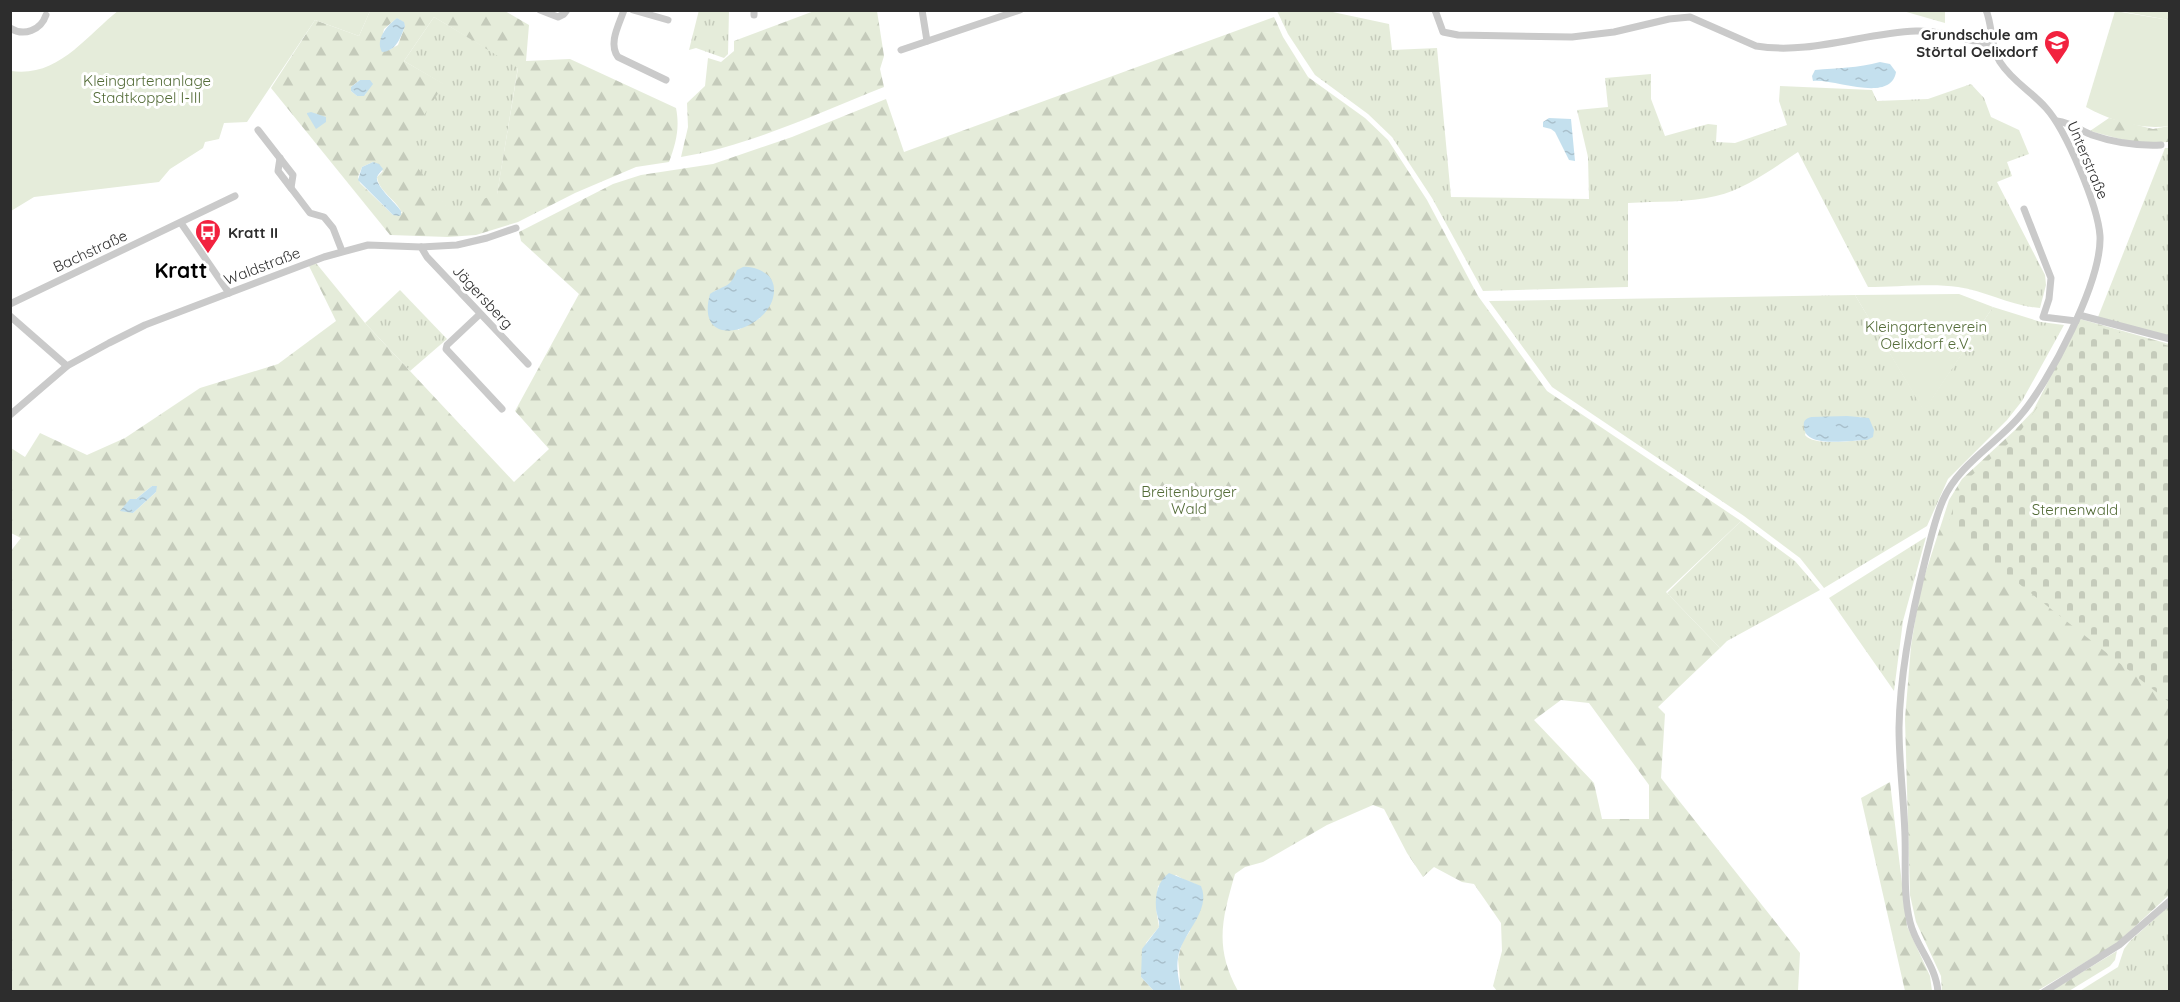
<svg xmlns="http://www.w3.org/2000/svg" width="2180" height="1002" viewBox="0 0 2180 1002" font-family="Quicksand,sans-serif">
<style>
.grass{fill:url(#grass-tufts);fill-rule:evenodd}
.forest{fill:url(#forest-firs);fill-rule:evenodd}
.cemetery{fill:url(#cemetery-stones)}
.garden{fill:#e5ecda}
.water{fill:url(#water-ripples)}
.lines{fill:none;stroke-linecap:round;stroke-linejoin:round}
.minor{stroke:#cacaca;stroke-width:7}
.labels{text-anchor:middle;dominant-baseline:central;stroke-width:6;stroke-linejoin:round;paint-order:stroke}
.poi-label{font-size:15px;font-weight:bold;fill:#2d2d2d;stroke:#fff;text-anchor:end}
.park-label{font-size:15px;fill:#546c38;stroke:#fff}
.street-label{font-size:15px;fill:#2d2d2d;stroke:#fff}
.district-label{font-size:21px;font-weight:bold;fill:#000;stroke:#fff}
</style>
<defs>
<pattern id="grass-tufts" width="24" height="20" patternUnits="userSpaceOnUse" patternTransform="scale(1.5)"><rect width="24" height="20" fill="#e5ecda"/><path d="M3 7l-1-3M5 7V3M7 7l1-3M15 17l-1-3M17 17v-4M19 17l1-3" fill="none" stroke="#c5cbbb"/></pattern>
<pattern id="forest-firs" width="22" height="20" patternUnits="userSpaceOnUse" patternTransform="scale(1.5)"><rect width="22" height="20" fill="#e5ecda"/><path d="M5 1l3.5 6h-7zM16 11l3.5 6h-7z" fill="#c5cbbb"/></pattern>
<pattern id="cemetery-stones" width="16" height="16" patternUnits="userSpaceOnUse" patternTransform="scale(1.5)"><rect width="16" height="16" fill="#e5ecda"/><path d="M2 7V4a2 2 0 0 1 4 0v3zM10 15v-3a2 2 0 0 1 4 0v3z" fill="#c5cbbb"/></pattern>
<pattern id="water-ripples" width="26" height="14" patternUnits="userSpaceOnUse" patternTransform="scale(1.5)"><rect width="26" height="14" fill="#c4e0ee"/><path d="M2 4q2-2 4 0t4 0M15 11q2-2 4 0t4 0" fill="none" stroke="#a9c0cc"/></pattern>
</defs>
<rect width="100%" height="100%" fill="#fff"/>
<g class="grass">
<path d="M699,10L729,11L728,54L724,58L696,48L689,50Z"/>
<path d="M1277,11H1328L1389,24L1392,50L1437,48L1451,197L1589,199L1588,157L1577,110L1608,107L1605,78L1651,74V99L1665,136L1708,124L1717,125L1716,142L1735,143L1787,125L1779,101L1780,86L1872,90L1877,101L1928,99L1971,84L1984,98L1991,117L2019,130L2029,154L2007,162L2012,176L1997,182L2045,275L2046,285L2040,308C2011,306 1986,291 1958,287C1933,283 1895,287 1868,287L1798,152C1773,168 1746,189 1716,196C1687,203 1657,201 1628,203V287L1483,291L1432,198L1392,137L1368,114L1315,75L1288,34Z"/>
<path d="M1903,11H1945V23Z"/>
<path d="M434,17L518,67L497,195L450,212L402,148L443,84L404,61Z"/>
<path d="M2165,148H2169V336L2098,317Z"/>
<path d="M400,290L447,339L410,371L365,323Z"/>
<path d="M1855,295L1924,410L1993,307L2041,322L2064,325L2022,401L2007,420L1948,479L1927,526L1824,588L1800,558L1744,516L1552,387L1489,301ZM1811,417H1861L1867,440C1852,440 1815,447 1805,435Z"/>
<path d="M1741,521L1795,561L1820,590L1727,641L1720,648L1667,593Z"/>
<path d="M1926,537L1903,621L1894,691L1829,598Z"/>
<path d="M2169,906V991L2078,992L2118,967L2124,949L2130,941Z"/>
</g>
<g class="forest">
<path d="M370,11H505L529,25L526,61L570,59L676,108C680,128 676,143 669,162L636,167L575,193L518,222L476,235L448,237L390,235L271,88L315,20L359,36ZM434,17L518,68L497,194L450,211L403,148L444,84L404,61ZM397,18L403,22L405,26L398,45L389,50L380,47L384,29ZM360,80H370L365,95L357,96L351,91V87ZM373,162L383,171L377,177C379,192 396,199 402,213L393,215L360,183L358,177L362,167Z"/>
<path d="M814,11H877L884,56L880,69L884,87C818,113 752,145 681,157L688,127L687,103L705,86L708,58L721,62L734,51V41Z"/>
<path d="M2119,11H2169V20Z"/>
<path d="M1274,17L1283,37L1308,77L1365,118L1388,140L1427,200L1478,296L1547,391L1741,521L1666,592L1720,648L1658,707L1665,714L1661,778L1800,953L1798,991H1497L1493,986L1502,951L1501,923L1474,884L1462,882L1434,867L1423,877L1407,853L1384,809L1373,805L1327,825L1263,862L1245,867L1235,874C1222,919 1214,947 1238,991H1181L1178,959L1182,943L1190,931L1195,884L1188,882L1176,875L1158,886L1156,908L1159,927L1146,943L1141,977L1154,991H11L10,552L21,538L11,533V448L25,457L40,433L87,455L125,438L200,388L278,364L336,321L309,266L316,263L365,323L514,482L549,449L515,411L579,294L521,241L519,232L613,184L641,175L713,164L792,137L886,99L904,152ZM733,281L760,318L738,330L714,291L729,286ZM152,486L156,492L133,513L130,500L136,499ZM1561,700L1589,703L1649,785V819H1602L1594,783L1534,720Z"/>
<path d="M2109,118L2153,129L2169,126V142L2135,143L2090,131Z"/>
<path d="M2080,319L2169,344V895L2116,944L2037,991L1942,992L1941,976L1916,922L1910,895L1905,719L1911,646L1920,590L1949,500L1962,479L2015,430L2033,411Z"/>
<path d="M1890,782L1907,926L1930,976L1932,991H1905L1861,798Z"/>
<path d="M2117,951L2115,960L2110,966L2069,991H2051Z"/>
</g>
<path class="cemetery" d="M2087,324L2169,346V702L1947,527L1959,491L1970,477L2017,436L2039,405L2079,327Z"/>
<g class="garden">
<path d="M119,10H370V11L359,36L315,20L247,122L224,123L219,139L205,142L203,148L170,169L159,182L34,197L11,211V71C58,78 86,36 119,10Z"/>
<path d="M2115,11L2169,20V126C2141,130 2111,121 2086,107Z"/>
<path d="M1959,294L1993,307L1924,411L1855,295Z"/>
</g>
<g class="water">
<path d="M397,18L404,22L405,26C400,39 396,51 382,52C375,39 387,26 397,18Z"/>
<path d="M1880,62L1890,64L1896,72C1891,104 1833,78 1813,81L1812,76L1815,70C1837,68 1858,68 1880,62Z"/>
<path d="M360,80H370L373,84L364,96H357L351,91V87Z"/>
<path d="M311,112L326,117V122L316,129L307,114V113Z"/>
<path d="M1549,118L1571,119L1575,161L1569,160L1555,132L1551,129L1543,127V122Z"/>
<path d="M373,162L379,164L383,169C381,172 378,174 377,177C375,186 396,203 401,211V215L399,216L393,215L358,180L362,167Z"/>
<path d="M743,267C752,266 762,270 769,276C772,280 774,284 774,289C776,329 693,356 710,294C725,284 730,289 737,270Z"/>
<path d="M1811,417L1847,416L1869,418L1874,430L1873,437L1867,440C1851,440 1805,449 1804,427C1803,421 1805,419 1811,417Z"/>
<path d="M152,486H157L156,492L133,513L120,511L130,499H136Z"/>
<path d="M1169,873L1201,886C1212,911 1181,934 1178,958C1176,968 1179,981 1181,991H1154L1141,977L1142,949L1159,927C1160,920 1156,914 1156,908C1155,894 1158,881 1169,873Z"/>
</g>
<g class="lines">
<g class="minor">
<path d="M540,10L558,17L564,14L567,10"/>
<path d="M624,10C619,25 608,43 618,57L666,80"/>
<path d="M633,10L668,20"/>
<path d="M922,10L927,41"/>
<path d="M1435,10L1443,32L1458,35L1572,37L1614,32L1669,19L1690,17L1756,46C1810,55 1863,33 1916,31C1942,30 1968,41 1993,45"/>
<path d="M754,15V10"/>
<path d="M10,28C24,37 41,30 46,15"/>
<path d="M901,50L1020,10"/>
<path d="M2057,121C2071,123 2080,130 2092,135C2115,143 2137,146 2161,145"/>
<path d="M258,130L293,175L291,188L310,213L324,217L333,228L342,251"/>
<path d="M280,158L278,171L291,188"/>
<path d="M2024,209L2051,278L2049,299L2043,317L2076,321"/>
<path d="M181,223L229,293"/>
<path d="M421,247L427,257L528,364"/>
<path d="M10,304L235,196"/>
<path d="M480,314L447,345L446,349L502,409"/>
<path d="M2079,315L2170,339"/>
<path d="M10,316L67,366"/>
<path d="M10,415L67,366L109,343L145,325L324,257L368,245L421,247L457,245L487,238L516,228"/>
<path d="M1938,992C1936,965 1916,947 1910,922C1903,894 1906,864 1905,836C1904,800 1899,764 1899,728C1900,670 1912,612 1926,557C1931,538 1935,518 1943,500C1958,465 1995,445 2019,417C2049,383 2102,281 2100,236C2098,206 2066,130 2046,108C2032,92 2012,81 2000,62C1990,47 1993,27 1986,10"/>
<path d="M2044,992L2119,945L2170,901"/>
</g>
</g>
<defs>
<symbol id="school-pin" viewBox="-11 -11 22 30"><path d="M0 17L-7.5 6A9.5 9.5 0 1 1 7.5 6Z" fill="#f2223f" stroke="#fff"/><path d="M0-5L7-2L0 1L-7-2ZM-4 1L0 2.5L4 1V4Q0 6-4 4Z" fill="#fff"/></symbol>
<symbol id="bus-pin" viewBox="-11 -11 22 30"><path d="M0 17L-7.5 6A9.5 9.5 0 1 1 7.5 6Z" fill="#f2223f" stroke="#fff"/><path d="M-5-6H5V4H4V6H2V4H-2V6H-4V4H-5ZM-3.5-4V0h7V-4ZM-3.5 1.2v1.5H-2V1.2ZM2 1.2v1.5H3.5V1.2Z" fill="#fff"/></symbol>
</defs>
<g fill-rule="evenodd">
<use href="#school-pin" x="2042" y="28" width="30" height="40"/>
<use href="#bus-pin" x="193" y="217" width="30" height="40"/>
</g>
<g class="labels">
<g class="poi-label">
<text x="2038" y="34">Grundschule am<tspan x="2038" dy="17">Störtal Oelixdorf</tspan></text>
<text x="228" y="232" text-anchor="start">Kratt II</text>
</g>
<g class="park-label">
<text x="147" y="80">Kleingartenanlage<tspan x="147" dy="17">Stadtkoppel I-III</tspan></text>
<text x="1926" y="326">Kleingartenverein<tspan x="1926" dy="17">Oelixdorf e.V.</tspan></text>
<text x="1189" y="491">Breitenburger<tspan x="1189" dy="17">Wald</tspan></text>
<text x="2075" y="509">Sternenwald</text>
</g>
<g class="street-label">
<text transform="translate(2088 160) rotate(67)">Unterstraße</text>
<text transform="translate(90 251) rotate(-25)">Bachstraße</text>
<text transform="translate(262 266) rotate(-21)">Waldstraße</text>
<text transform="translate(483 297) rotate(47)">Jägersberg</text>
</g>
<g class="district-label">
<text x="181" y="270">Kratt</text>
</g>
</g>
<rect width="2180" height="1002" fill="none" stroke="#2d2d2d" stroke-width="24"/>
</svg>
